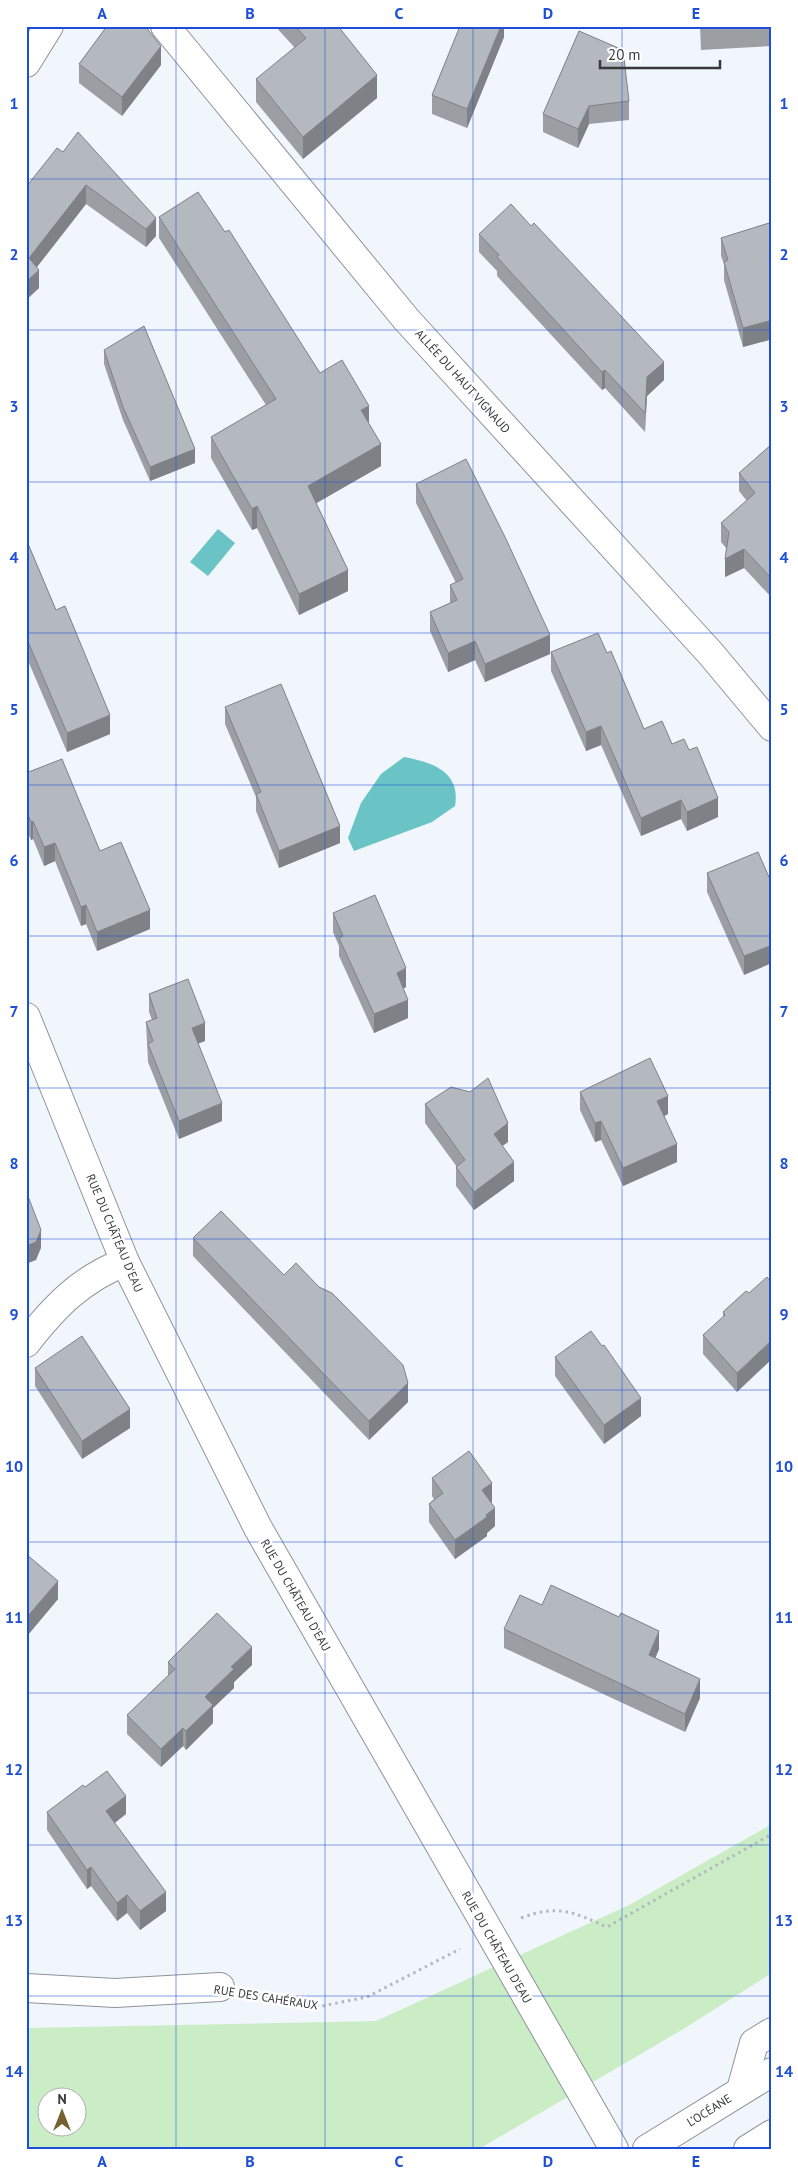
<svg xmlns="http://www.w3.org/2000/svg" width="798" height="2175" viewBox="0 0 798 2175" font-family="'PT Sans',sans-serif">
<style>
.green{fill:#cbedc6;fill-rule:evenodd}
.water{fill:#6ac4c6}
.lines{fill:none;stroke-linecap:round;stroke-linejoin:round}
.street-casing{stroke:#8e9399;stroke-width:30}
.secondary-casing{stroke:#8e9399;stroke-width:30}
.highway-casing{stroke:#8e9399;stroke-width:30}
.path{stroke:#b4b8be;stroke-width:3;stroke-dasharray:2.5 4;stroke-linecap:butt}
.street{stroke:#fff;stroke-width:28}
.secondary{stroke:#fff;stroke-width:28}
.highway{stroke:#fff;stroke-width:28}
.wall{fill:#9b9fa4}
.shaded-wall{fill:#7e8286}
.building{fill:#b4b9bf;stroke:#7e8286}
.grid{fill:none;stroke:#1d4ed8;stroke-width:1;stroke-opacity:0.55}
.labels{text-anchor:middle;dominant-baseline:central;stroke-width:5;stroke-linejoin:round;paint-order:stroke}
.street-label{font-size:12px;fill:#36383b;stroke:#fff}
.neatline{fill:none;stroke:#1d4ed8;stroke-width:2}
.grid-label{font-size:16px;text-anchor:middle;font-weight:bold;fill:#1d4ed8}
</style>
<rect width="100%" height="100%" fill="#f1f6fd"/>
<path class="green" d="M772,1824V1973L685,2028L479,2149H26V2028L376,2021L629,1905ZM48,2098H78V2128H48Z"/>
<g class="water">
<path d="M218,529L235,543L208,576L190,562Z"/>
<path d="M404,757C431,762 461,771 455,806L432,822L354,851L348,838L361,803L381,774Z"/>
</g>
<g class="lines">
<defs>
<g id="street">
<path d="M165,26L406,319L711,654L772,727"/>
<path d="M26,63L49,26"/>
<path d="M26,1343C55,1306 81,1279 125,1262"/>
<path d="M26,1988L115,1993L220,1987"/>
</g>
<path id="secondary" d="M26,1017L125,1262L258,1528L614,2149"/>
<g id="highway">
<path d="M741,2090L754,2043L772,2032"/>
<path d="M647,2149L772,2072"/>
<path d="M748,2149L772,2134"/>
</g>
</defs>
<use href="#street" class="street-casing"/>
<use href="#secondary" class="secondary-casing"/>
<use href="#highway" class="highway-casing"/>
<g class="path">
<path d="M521,1918C558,1904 573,1912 607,1927L772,1834"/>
<path d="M252,1994L322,2006L367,1997L460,1949"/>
</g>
<use href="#street" class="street"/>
<use href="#secondary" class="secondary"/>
<use href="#highway" class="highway"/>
</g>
<g class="wall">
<path d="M275,26H338L377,98L303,159L256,102V79L295,48Z"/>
<path d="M504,26V37L467,128L432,114V95Z"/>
<path d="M700,26H772V46L701,50Z"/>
<path d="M579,31L629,101V120L589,124L578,148L543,132V114Z"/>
<path d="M79,64L161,65L122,116L79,83Z"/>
<path d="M57,148L156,236L146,247L86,204L37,267L39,288L26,300Z"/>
<path d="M159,217L225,232L320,373L369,424L381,466L316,503L348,591L299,615L257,528L252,530L211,458V437L266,405L159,238Z"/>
<path d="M772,231V335L769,340L743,347L724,280V264L721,256V238Z"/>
<path d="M479,234L664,380L647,396L645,432L605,388L602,390L497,276V271L479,252Z"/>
<path d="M104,350L195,463L150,481L123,420L104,364Z"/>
<path d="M772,444V598L744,568L725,577L726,548L721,542V523L747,501L739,491V473Z"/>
<path d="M416,484L550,654L485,682L475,660L448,672L430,631V612L450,603V585L456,583L416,503Z"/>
<path d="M26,539L56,610L110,734L67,752L26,656Z"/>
<path d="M551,652L607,653L644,729L672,744L718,817L687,831L681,819L641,836L601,745L586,751L551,671Z"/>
<path d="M225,707L340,843L279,868L256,811V797L225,724Z"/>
<path d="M26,773L150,929L97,951L86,924L81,926L55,861L44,866L33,839L31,840L26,829Z"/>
<path d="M707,873L772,884L744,975L707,892Z"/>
<path d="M333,913L406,987L403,989L408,1018L374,1033L339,956V946L333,932Z"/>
<path d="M149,994L205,1041L198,1043L222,1121L179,1139L148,1062L146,1022L152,1020L149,1012Z"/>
<path d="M580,1092L668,1114L664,1116L677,1162L623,1186L601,1140L595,1142L580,1110Z"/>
<path d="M425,1104L508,1142L502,1146L514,1181L474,1210L456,1186V1167H457L425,1123Z"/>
<path d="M193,1238L408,1402L369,1440L193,1256Z"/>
<path d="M746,1291L737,1392L703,1354V1335L723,1318V1312Z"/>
<path d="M555,1357L641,1416L604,1444L555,1376Z"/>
<path d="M35,1368L130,1428L82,1459L35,1386Z"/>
<path d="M432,1478L492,1502H491L495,1526L487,1533V1536L455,1559L429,1522V1504L434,1499L432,1496Z"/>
<path d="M26,1554L58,1599L27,1636L26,1635Z"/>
<path d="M542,1605L659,1649L655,1658L700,1698L685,1732L504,1648V1629Z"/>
<path d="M168,1662L252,1665L234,1682V1688L213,1708V1723L186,1750L183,1746L161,1767L127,1734V1715L168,1676Z"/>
<path d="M85,1787L126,1814L115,1823L166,1911L140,1930L127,1913L117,1921L91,1886L87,1889L47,1830V1812Z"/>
</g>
<g class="shaded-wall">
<path d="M501,26H504V37L467,128V109Z"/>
<path d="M161,46V65L122,116V97Z"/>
<path d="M377,75V98L303,159V137Z"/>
<path d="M589,106V124L578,148V129Z"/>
<path d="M86,185V204L29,277V258Z"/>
<path d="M156,218V236L146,247V229Z"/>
<path d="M39,270V288L26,300V282Z"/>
<path d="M772,316V335L769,340L743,347V328Z"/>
<path d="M664,362V380L647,396L645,432L647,377Z"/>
<path d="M605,370V388L602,390V372Z"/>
<path d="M369,406V427L361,410Z"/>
<path d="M381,444V466L308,508V486Z"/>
<path d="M195,449V463L150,481V467Z"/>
<path d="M257,506V528L252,530V509Z"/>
<path d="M744,549V568L725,577V559Z"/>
<path d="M348,570V591L299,615V594Z"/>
<path d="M550,635V654L485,682V664Z"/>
<path d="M475,641V660L448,672V653Z"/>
<path d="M110,715V734L67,752V733Z"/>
<path d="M601,726V745L586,751V732Z"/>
<path d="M718,798V817L687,831V812Z"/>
<path d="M681,800V819L641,836V818Z"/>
<path d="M33,821V839L31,840V822Z"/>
<path d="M340,826V843L279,868V851Z"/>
<path d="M55,843V861L44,866V847Z"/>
<path d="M86,905V924L81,926V907Z"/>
<path d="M150,910V929L97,951V932Z"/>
<path d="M772,945V963L744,975V956Z"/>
<path d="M406,968V987L397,992V973Z"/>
<path d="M408,1000V1018L374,1033V1014Z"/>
<path d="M205,1023V1041L192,1046V1028Z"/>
<path d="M668,1096V1114L657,1120V1101Z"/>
<path d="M222,1103V1121L179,1139V1121Z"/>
<path d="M601,1121V1140L595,1142V1123Z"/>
<path d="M508,1123V1142L494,1152V1134Z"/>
<path d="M677,1144V1162L623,1186V1168Z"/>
<path d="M514,1162V1181L474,1210V1192Z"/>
<path d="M41,1230V1248L36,1260L26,1264V1246Z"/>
<path d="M772,1340V1359L737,1392V1373Z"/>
<path d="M408,1383V1402L369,1440V1421Z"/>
<path d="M641,1398V1416L604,1444V1425Z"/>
<path d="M130,1409V1428L82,1459V1441Z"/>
<path d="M492,1483V1502L482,1508V1490Z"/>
<path d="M495,1508V1526L487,1533V1536L455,1559V1540Z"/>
<path d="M58,1581V1599L27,1636V1617Z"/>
<path d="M659,1631V1649L649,1674V1655Z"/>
<path d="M252,1647V1665L234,1682V1688L213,1708V1723L186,1750V1731L205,1697L231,1667Z"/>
<path d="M700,1679V1698L685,1732V1714Z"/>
<path d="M183,1728V1746L161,1767V1749Z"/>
<path d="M126,1796V1814L106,1829V1811Z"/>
<path d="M91,1867V1886L87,1889V1870Z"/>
<path d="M166,1892V1911L140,1930V1911Z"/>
<path d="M127,1895V1913L117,1921V1903Z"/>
</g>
<g class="building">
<path d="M107,26H145L161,46L122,97L79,64Z"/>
<path d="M295,26H338L377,75L303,137L256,79L306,38Z"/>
<path d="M460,26H501L467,109L432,95Z"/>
<path d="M579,31L623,50L629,101L589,106L578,129L543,114Z"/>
<path d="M78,132L156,218L146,229L86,185L29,258L39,270L26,282V187L57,148L63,152Z"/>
<path d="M198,192L225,232L229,230L320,373L342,360L369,406L361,410L381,444L308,486L348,570L299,594L257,506L252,509L211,437L276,399L159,217Z"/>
<path d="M511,204L531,226L534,223L664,362L647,377L645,413L605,370L602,372L497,257L499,255L479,234Z"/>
<path d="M769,223L772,231V316L769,321L743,328L724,262L728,260L721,238Z"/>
<path d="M144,326L195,449L150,467L123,407L104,350Z"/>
<path d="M772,444V579L744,549L725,559L729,532L721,523L755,493L739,473Z"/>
<path d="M466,459L506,539L550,635L485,664L475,641L448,653L430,612L457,600L450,585L463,579L416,484Z"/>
<path d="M26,539L56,610L65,606L110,715L67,733L26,637Z"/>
<path d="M598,633L607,653L611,651L644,729L662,721L672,744L684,739L689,750L697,747L718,798L687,812L681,800L641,818L601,726L586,732L551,652Z"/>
<path d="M281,684L340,826L279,851L256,794L261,792L225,707Z"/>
<path d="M62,759L100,851L121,842L150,910L97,932L86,905L81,907L55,843L44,847L33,821L31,822L26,810V773Z"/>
<path d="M758,852L772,884V945L744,956L707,873Z"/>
<path d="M375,895L406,968L397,973L408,1000L374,1014L339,938L343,936L333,913Z"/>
<path d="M188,979L205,1023L192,1028L222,1103L179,1121L148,1044L153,1041L146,1022L157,1018L149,994Z"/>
<path d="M650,1058L668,1096L657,1101L677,1144L623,1168L601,1121L595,1123L580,1092Z"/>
<path d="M488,1078L508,1123L494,1134L514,1162L474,1192L456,1167L465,1160L425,1104L451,1087L470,1092Z"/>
<path d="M26,1191L41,1230L36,1242L26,1246Z"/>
<path d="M221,1211L284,1275L296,1263L319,1287L332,1293L403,1365L408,1383L369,1421L193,1238Z"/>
<path d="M767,1277L772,1283V1340L737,1373L703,1335L725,1315L723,1312L746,1291L749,1293Z"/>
<path d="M591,1331L602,1346L604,1345L641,1398L604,1425L555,1357Z"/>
<path d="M82,1336L130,1409L82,1441L35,1368Z"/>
<path d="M469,1451L492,1483L482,1490L495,1508L486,1515L487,1517L455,1540L429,1504L443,1493L432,1478Z"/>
<path d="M26,1554L58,1581L27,1617L26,1616Z"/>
<path d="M551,1585L619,1617L621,1613L659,1631L649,1655L700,1679L685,1714L504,1629L520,1595L542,1605Z"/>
<path d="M217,1613L252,1647L231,1667L234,1669L205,1697L213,1705L186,1731L183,1728L161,1749L127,1715L175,1669L168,1662Z"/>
<path d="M107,1771L126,1796L106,1811L166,1892L140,1911L127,1895L117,1903L91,1867L87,1870L47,1812L83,1785L85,1787Z"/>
</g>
<path class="grid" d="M176,26V2149M325,26V2149M473,26V2149M622,26V2149M26,179H772M26,330H772M26,482H772M26,633H772M26,785H772M26,936H772M26,1088H772M26,1239H772M26,1390H772M26,1542H772M26,1693H772M26,1845H772M26,1996H772"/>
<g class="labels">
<g class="street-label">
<text transform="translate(463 381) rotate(48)">ALLÉE DU HAUT VIGNAUD</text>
<text transform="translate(115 1233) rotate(67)">RUE DU CHÂTEAU D'EAU</text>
<text transform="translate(296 1595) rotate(60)">RUE DU CHÂTEAU D'EAU</text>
<text transform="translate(497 1947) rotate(60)">RUE DU CHÂTEAU D'EAU</text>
<text transform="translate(266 1997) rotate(9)">RUE DES CAHÉRAUX</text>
<text transform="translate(709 2110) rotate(-32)">L’OCÉANE</text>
</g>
</g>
<rect width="798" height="2175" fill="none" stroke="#ffffff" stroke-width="55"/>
<g transform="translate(62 2112)"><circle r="24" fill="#ffffff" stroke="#afafb1"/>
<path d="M0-4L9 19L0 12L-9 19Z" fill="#74612f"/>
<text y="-8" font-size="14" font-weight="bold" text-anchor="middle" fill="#36383b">N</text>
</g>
<path d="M600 60v8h120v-8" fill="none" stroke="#36383b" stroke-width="2.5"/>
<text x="608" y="60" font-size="15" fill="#36383b" stroke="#ffffff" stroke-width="4" paint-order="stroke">20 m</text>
<rect x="28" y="28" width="742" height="2120" class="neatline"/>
<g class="grid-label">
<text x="102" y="19">A</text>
<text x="250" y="19">B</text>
<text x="399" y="19">C</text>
<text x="548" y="19">D</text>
<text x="696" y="19">E</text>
<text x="14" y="109">1</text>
<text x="784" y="109">1</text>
<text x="14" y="260">2</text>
<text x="784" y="260">2</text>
<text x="14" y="412">3</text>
<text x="784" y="412">3</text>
<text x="14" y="563">4</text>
<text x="784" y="563">4</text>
<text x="14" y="715">5</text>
<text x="784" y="715">5</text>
<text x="14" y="866">6</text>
<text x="784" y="866">6</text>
<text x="14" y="1017">7</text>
<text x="784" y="1017">7</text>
<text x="14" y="1169">8</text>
<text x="784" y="1169">8</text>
<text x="14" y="1320">9</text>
<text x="784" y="1320">9</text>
<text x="14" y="1472">10</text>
<text x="784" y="1472">10</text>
<text x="14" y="1623">11</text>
<text x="784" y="1623">11</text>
<text x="14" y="1775">12</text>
<text x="784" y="1775">12</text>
<text x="14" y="1926">13</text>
<text x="784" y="1926">13</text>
<text x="14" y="2077">14</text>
<text x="784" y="2077">14</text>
<text x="102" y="2167">A</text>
<text x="250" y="2167">B</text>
<text x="399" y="2167">C</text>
<text x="548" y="2167">D</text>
<text x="696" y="2167">E</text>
</g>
</svg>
